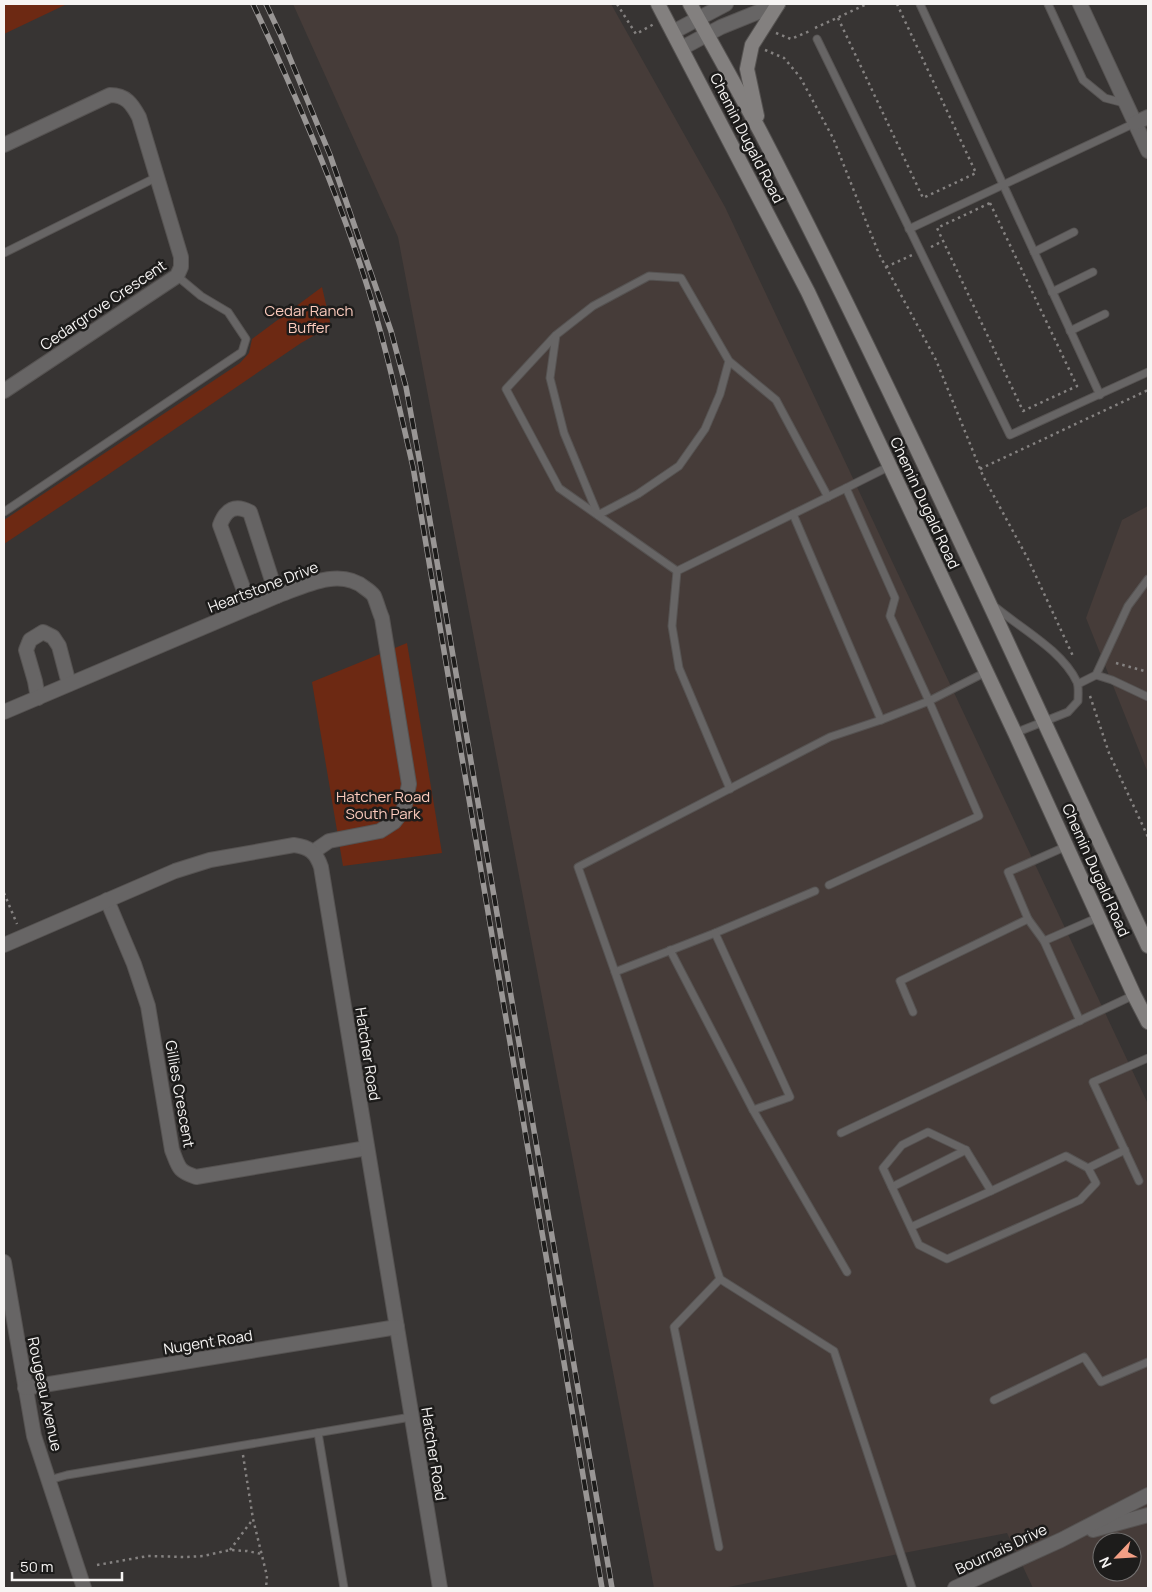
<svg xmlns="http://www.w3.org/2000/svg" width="1152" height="1592" viewBox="0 0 1152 1592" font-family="Manrope,sans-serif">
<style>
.built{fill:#463c39;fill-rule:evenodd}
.green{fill:#6d2913}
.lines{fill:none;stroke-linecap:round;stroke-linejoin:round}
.service-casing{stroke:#565352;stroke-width:9}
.minor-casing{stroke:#565352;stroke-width:16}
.tertiary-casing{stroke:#565352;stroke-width:16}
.secondary-casing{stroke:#565352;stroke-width:16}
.path{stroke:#858281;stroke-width:2.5;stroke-dasharray:2.5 4;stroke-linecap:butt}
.service{stroke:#676565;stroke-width:7}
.minor{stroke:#676565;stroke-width:14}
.tertiary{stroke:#676565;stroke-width:14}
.secondary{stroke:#83807f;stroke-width:14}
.rail-casing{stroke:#999695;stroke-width:5.5}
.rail{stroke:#1d1c1b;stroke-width:4;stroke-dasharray:11;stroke-linecap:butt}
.labels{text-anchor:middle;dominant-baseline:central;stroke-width:5;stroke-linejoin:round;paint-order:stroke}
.street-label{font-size:15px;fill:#f6f4f3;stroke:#1d1c1b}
.park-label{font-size:15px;fill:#fccbbd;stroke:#1d1c1b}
</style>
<rect width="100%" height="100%" fill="#373433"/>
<g class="built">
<path d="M293,4H611L725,207L1148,1104V1588H1033L1007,1533L723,1588H654L398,237ZM1102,1542H1132V1572H1102Z"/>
<path d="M1148,506V773L1086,618L1122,520Z"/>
</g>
<g class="green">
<path d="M4,4H67L4,34Z"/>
<path d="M322,287L331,326L301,343L106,476L4,544V520L240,363L249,353L252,339Z"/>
<path d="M407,643L442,853L343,866L312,682Z"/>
</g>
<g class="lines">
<defs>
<g id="service">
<path d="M920,4L1100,395"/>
<path d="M1048,4L1083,80L1105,98L1124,103"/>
<path d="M817,39L1010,435L1148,372"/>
<path d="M909,229L1135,123"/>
<path d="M1034,252L1074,232"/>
<path d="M4,253L157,177"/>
<path d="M1052,292L1093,272"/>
<path d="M1070,331L1105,314"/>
<path d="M555,336L506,389L559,488L677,571"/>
<path d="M729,361L720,394L705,429L679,466L638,494L598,515L564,433L550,378L556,335L593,306L649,276L681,278L729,361L776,400L828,497"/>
<path d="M890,466L846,488L895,598L890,616L929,701L986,672"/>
<path d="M4,512L242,352L246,339L228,312L201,296L177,276"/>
<path d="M793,514L881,720"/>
<path d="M994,606C1020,628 1062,650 1077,682C1079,687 1078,695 1078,701L1068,712L1015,733"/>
<path d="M1096,675L1112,680L1148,697"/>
<path d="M1078,684L1096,675L1128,606L1148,579"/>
<path d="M730,789L679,668L672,626L677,571L846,488"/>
<path d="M815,891L715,933L615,972L578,867L830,737L881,720L929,701L979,816L829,885"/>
<path d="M1028,919L1044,941"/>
<path d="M715,933L790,1097L753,1110L847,1272"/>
<path d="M670,950L753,1110"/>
<path d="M615,972L720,1279L674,1327L719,1547"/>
<path d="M913,1012L900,981L1028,919L1008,872L1067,846"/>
<path d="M1080,1021L1044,941L1099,917"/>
<path d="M841,1133L1134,995"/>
<path d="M1139,1181L1093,1082L1148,1058"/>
<path d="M892,1187L966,1150"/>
<path d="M991,1191L1066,1156L1088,1168"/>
<path d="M911,1227L991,1191L966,1150L928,1132L902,1145L883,1168L919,1245L947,1259L1080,1200L1096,1183L1088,1168L1125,1150"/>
<path d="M720,1279L834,1351L912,1588"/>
<path d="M994,1400L1084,1357L1101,1382L1148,1362"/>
<path d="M318,1433L344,1588"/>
<path d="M49,1480L67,1475L411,1417"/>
</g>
<g id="minor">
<path d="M1080,4L1148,151"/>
<path d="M673,32L726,4"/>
<path d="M682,48L721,27L778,4"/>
<path d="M1135,123L1148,117"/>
<path d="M4,145L110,95C126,95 132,104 139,117L181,257V267L177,276L4,391"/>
<path d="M250,607L220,525C226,509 235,504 250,512L277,596"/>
<path d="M38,698L35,681L26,650L30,640L43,632L53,637L59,646L69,684"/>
<path d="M4,712L277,596C304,586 340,567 365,588C368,590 372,593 374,596C377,603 379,611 382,618L409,784L404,809L394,822L380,831L329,841L313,852"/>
<path d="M107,900L134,964L148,1006L172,1150C179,1168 178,1171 196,1177L367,1148"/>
<path d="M4,945L175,871L210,860L294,845C309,847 316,852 321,867L440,1588"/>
<path d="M4,1262L34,1436L84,1588"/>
<path d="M25,1388L397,1327"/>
</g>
<g id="tertiary">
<path d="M1093,1530L1148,1515"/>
<path d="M955,1588L1061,1540L1148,1495"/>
</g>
<g id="secondary">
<path d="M658,4L808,292L1015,733L1134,995L1148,1022"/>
<path d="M690,4C714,47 738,90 761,133C899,400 1021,674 1148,946"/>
<path d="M757,116L747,69L752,45L778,4"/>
</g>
</defs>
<use href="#service" class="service-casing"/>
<use href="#minor" class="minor-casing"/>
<use href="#tertiary" class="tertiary-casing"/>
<use href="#secondary" class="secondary-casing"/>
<g class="path">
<path d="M617,4L636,34L654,24"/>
<path d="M838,18L923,198L976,173L897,4"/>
<path d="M815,28L867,4"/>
<path d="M776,33L791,39L810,31"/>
<path d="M765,50L784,58L800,77L833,138L879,254L936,360L983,476L1028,559L1073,656"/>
<path d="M990,203L1077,386L1023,411L937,228Z"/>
<path d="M931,247L943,241"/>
<path d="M886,267L912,255"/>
<path d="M980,469L1148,390"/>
<path d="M1116,663L1148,672"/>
<path d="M1090,696L1109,753L1148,837"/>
<path d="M4,893L17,924"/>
<path d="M243,1455L253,1519L267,1576L266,1588"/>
<path d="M230,1550L253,1519"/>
<path d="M97,1565L148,1556L185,1557L203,1556L230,1550L247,1551L262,1554"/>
</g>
<use href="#service" class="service"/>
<use href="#minor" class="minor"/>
<use href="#tertiary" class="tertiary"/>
<use href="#secondary" class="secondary"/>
<defs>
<g id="rail">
<path d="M253,4C294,91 333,181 363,273C384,337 398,402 413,467L602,1588"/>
<path d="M266,4L280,34L330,155L391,331L406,387L422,474L612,1588"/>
</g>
</defs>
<use href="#rail" class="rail-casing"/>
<use href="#rail" class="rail"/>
</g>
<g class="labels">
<g class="street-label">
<text transform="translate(747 138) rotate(63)">Chemin Dugald Road</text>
<text transform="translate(103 305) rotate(-34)">Cedargrove Crescent</text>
<text transform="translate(925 503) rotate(65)">Chemin Dugald Road</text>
<text transform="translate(263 587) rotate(-21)">Heartstone Drive</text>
<text transform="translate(1096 870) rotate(66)">Chemin Dugald Road</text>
<text transform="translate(368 1054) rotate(81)">Hatcher Road</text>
<text transform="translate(180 1094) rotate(80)">Gillies Crescent</text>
<text transform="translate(208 1342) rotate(-9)">Nugent Road</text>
<text transform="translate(45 1394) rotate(78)">Rougeau Avenue</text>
<text transform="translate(434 1454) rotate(81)">Hatcher Road</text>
<text transform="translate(1001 1549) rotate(-25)">Bournais Drive</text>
</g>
<g class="park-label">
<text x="309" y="310">Cedar Ranch<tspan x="309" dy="17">Buffer</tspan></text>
<text x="383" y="796">Hatcher Road<tspan x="383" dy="17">South Park</tspan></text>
</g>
</g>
<rect width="1152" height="1592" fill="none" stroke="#f6f4f3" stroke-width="10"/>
<g transform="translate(1117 1557) rotate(245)"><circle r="24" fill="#1d1c1b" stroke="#747271"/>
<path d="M0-4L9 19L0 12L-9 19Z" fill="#f39f85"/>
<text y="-8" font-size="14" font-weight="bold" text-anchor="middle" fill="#f6f4f3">N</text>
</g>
<path d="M12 1572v8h110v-8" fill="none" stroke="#f6f4f3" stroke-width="2.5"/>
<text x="20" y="1572" font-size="15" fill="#f6f4f3" stroke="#1d1c1b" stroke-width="4" paint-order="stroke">50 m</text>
</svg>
